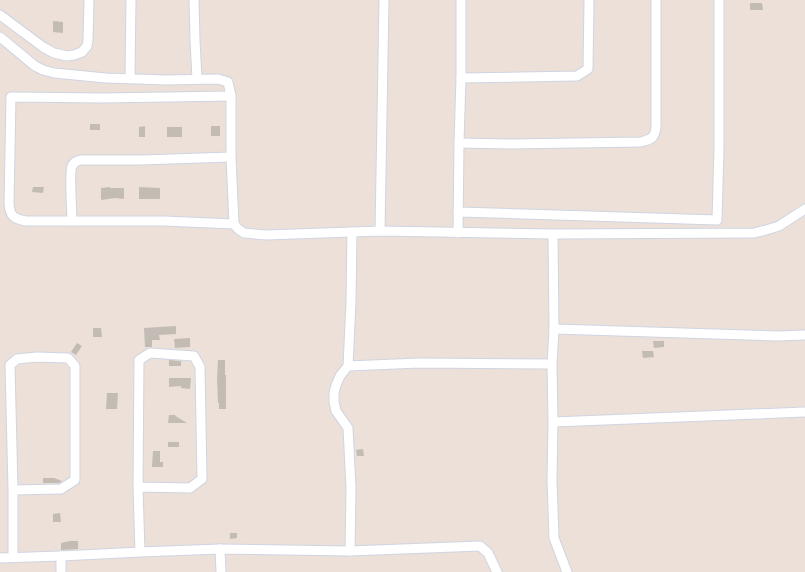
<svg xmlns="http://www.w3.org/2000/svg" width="805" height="572" viewBox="0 0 805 572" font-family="'Noto Sans',sans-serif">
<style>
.building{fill:#c3bcb5}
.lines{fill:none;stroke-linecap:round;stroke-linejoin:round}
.minor-casing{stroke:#ced5e2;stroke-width:11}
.minor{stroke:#fff;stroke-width:9}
</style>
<rect width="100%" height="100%" fill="#ece0d9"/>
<g class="building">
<path d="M750,3H762L763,10H750Z"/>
<path d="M53,21L63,22V33L53,32Z"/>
<rect x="90" y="124" width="10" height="6"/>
<path d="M145,126V137H139V127Z"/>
<rect x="211" y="126" width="9" height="10"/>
<rect x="167" y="127" width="15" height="10"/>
<path d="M33,187H44L43,193L32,192Z"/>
<path d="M110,187V188H124V199L115,198L101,200V188Z"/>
<path d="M139,187L160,188V199H139Z"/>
<path d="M176,326V334L159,335L160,340H152V347H145L144,328Z"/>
<path d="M93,328H101L102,337H93Z"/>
<path d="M190,338V347L175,348L174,339Z"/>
<path d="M653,341H664V347L654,348Z"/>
<path d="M77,343L82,346L76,355L71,352Z"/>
<path d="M642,351H653L654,357L643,358Z"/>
<path d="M169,360L181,361V366H169Z"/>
<path d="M218,360H225V375H226V409H219V403H218L217,379Z"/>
<path d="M169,378H191L190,389L181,388V386L169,387Z"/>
<path d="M107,393H118L117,409H106Z"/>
<path d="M169,415H175L177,417L187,423H168Z"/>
<rect x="168" y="442" width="11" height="5"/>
<path d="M363,449L364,456H357L356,450Z"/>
<path d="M153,451H160V462H163V467H152Z"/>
<path d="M43,478H54L62,481L59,483H43Z"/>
<path d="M60,513L61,522H53V514Z"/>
<path d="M230,533H237V538L230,539Z"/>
<path d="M70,541H78V549L61,550V543Z"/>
</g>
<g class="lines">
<defs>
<g id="minor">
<path d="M194,0L195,40L197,79"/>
<path d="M0,15L43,47L54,53L67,56L74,55L82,52L87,46L88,40L89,0"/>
<path d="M0,37L35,66L43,70L54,73L106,78L166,80L218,79L228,82L231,96V157L234,224L238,229L244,233L266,235L380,231L553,234L754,233L766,230L779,226L805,209"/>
<path d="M130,78L131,0"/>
<path d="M461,78L577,76L588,69L589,0"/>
<path d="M231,96L103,98L11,97L9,204C10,216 14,219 26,221H164L234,224"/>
<path d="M459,143L510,144L641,142C652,139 655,138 656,126V0"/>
<path d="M458,212L717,220L719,149V0"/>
<path d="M72,221C72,210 69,173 72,166C74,162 76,161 80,160H141L231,157"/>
<path d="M380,231L384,0"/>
<path d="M458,233L459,143L461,78V0"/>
<path d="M554,329L777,336L805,335"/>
<path d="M552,364L553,422L552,480L554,538L567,572"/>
<path d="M348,366L419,363L552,364L554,329L553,234"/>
<path d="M553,422L805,412"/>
<path d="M138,487L190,488L202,479L200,367L194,356L150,353L139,360L138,487L140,552"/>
<path d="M220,549L221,572"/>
<path d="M350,551L351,488L348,428L336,411L334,402V393L336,385L340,376L348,366L351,302L352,232"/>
<path d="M61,556V572"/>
<path d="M13,557V490L10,365L17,359L37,357L68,358L75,366V480L61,489L13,490"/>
<path d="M0,558L61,556L140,552L220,549L350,551L480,546L488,553L497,572"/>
</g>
</defs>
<use href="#minor" class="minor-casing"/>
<use href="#minor" class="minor"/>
</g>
</svg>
